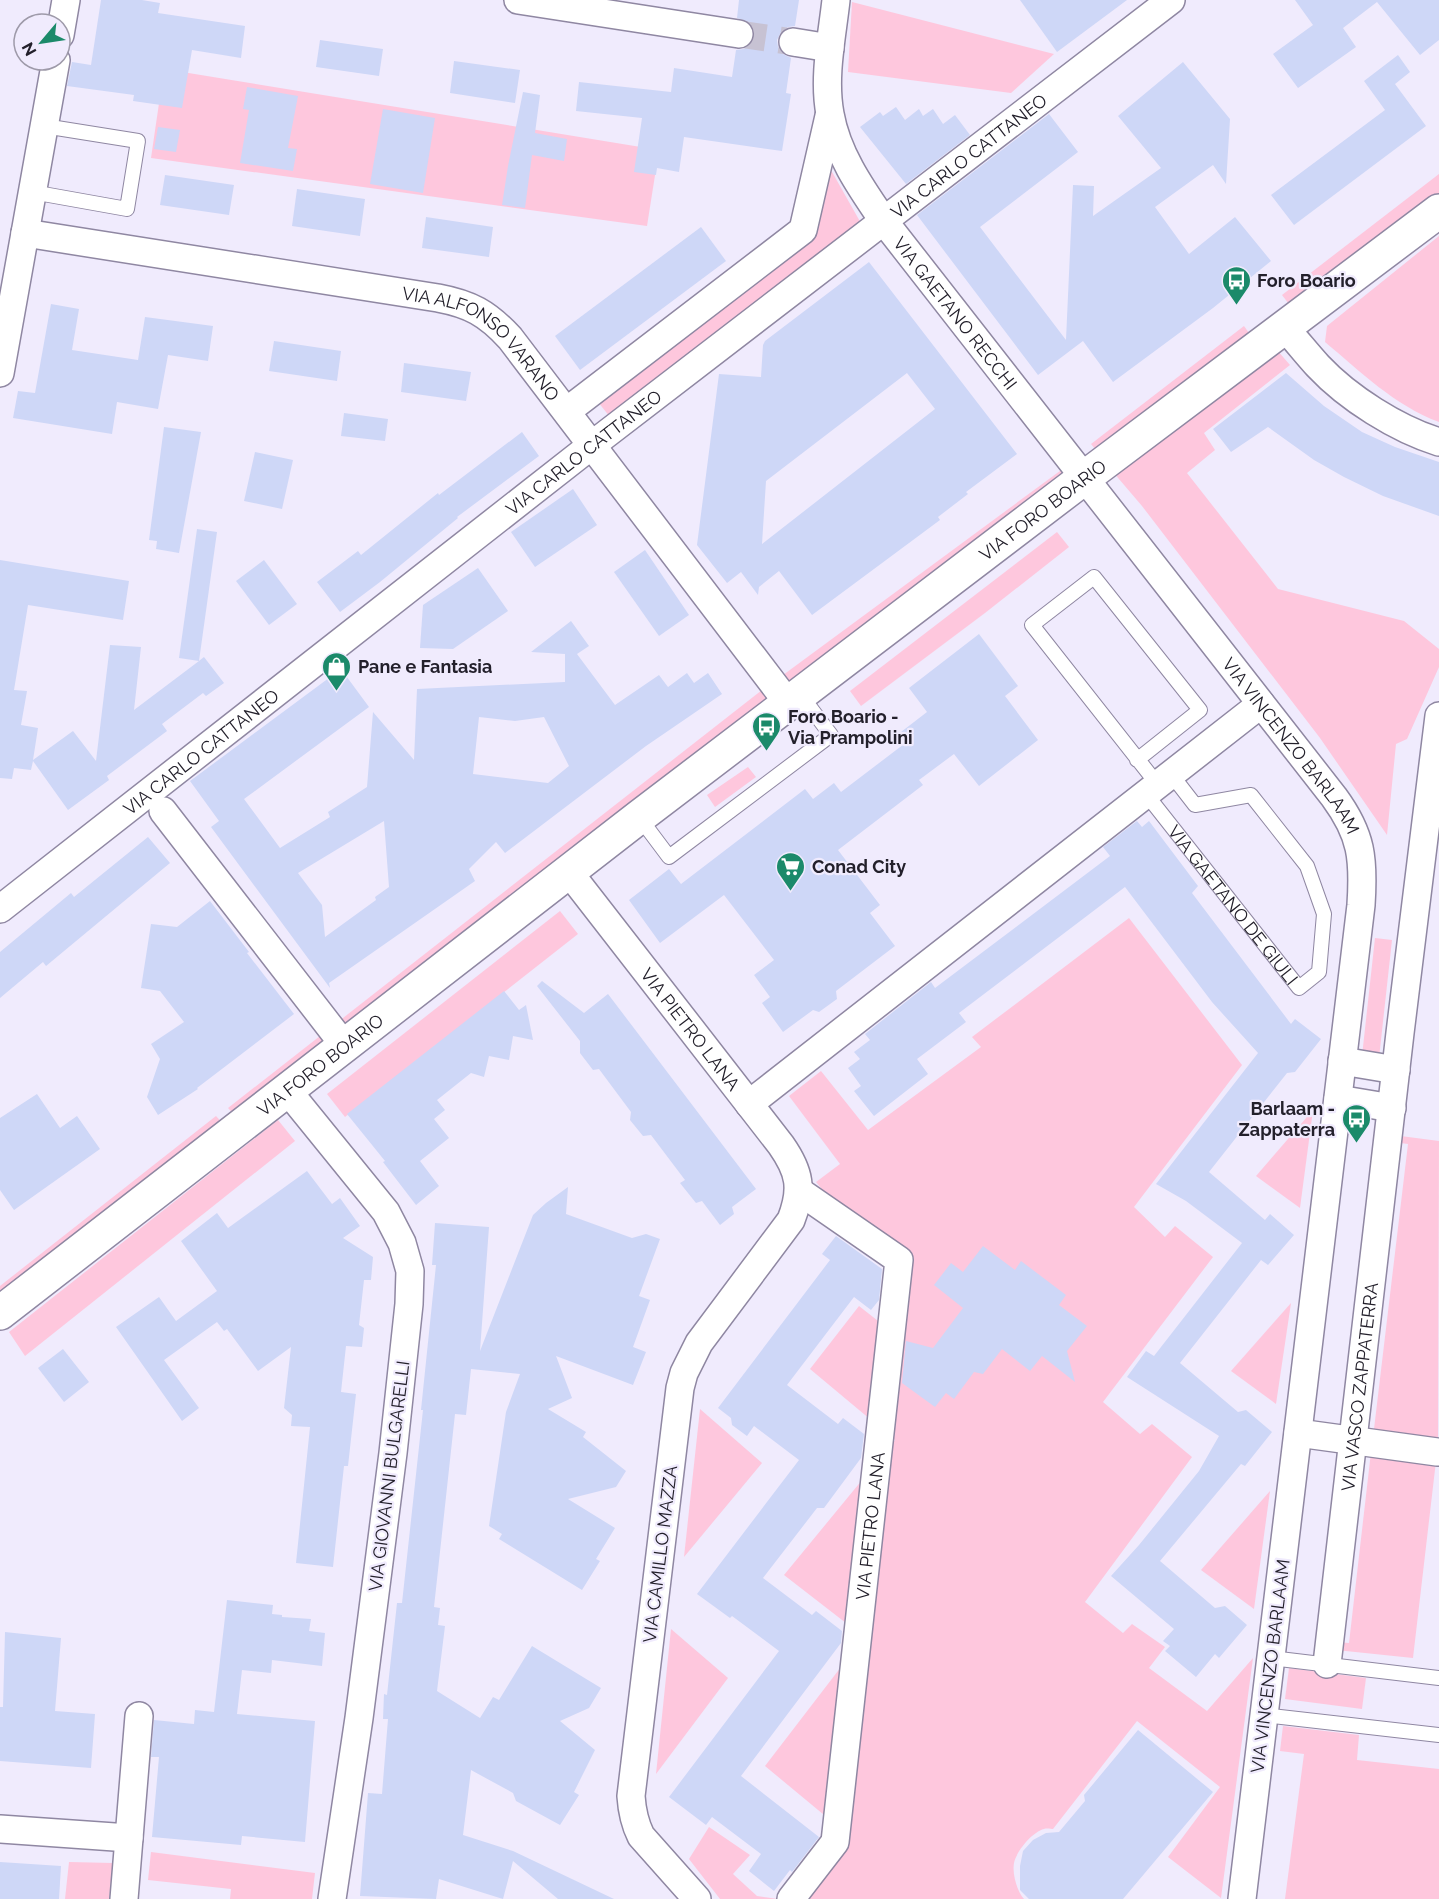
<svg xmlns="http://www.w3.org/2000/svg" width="1439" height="1899" viewBox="0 0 1439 1899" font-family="Raleway,sans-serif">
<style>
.green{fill:#fec7dd}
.building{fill:#ced7f7;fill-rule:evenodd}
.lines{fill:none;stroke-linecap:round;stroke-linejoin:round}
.street-tunnel{stroke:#c7c2d3;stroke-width:27;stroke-dasharray:27 14;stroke-linecap:butt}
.lane-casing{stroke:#8f87a2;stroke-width:16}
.street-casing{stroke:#8f87a2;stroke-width:30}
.secondary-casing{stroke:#8f87a2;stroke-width:36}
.lane{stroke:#fff;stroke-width:14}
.street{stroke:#fff;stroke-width:27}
.secondary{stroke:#fff;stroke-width:33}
.labels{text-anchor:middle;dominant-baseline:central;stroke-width:4.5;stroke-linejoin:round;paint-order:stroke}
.street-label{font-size:18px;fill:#23202b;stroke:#f0ebfd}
.poi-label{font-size:18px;font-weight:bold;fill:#23202b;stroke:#f0ebfd;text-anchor:start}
</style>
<rect width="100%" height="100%" fill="#f0ebfd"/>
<g class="green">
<path d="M852,2L1054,54L1011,93L848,72Z"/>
<path d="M164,69L659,150L647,226L151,158Z"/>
<path d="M827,163L862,225L614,422L594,397L808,235Z"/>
<path d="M1439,174V201L1295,312L1282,295Z"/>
<path d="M1439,236V422C1394,405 1361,372 1325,342L1327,326Z"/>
<path d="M1244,326L1254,340L1100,455L1091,444Z"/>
<path d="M1277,350L1290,365L1204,433L1215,450L1187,473L1278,589L1404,621L1439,649V667L1407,739L1396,744L1387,835L1320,738L1142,506L1113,472Z"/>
<path d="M1064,468L1069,476L791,688L779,678Z"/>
<path d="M1057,532L1069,547L985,613L861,706L850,691Z"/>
<path d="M762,690L772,702L238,1119L228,1108Z"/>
<path d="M748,767L756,777L715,807L707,795Z"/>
<path d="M560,911L578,934L345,1117L327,1094Z"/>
<path d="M1129,918L1242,1065L1134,1207L1165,1237L1175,1226L1213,1257L1103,1402L1140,1434L1152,1424L1192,1457L1085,1602L1123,1633L1132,1624L1165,1647L1149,1668L1207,1711L1253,1658L1221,1898L1168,1857L1220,1787L1137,1721L1053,1829C1052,1829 1046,1828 1044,1829C1032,1832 1016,1852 1014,1863C1012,1874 1017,1891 1024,1899H720L689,1859L709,1827L750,1855L733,1874L757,1896L778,1899L841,1829L765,1766L864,1637L784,1575L895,1440L810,1369L859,1306L887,1328L903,1252L830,1199L816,1182L840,1164L789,1096L821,1071L868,1130L981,1047L972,1037Z"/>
<path d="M1375,938L1392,940L1379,1058L1362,1056Z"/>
<path d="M1313,1110L1300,1208L1256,1176Z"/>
<path d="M216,1116L227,1128L0,1306V1286Z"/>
<path d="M278,1120L295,1141L25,1356L9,1332Z"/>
<path d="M1393,1135L1439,1141L1438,1439L1374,1429L1408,1144L1393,1142Z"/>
<path d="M1291,1303L1276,1404L1231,1371Z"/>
<path d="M700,1409L762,1463L684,1557Z"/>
<path d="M1371,1452L1436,1461L1413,1658L1336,1650L1337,1642L1349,1643Z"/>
<path d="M1270,1491L1254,1609L1201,1570Z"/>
<path d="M671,1629L728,1678L656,1774Z"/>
<path d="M1289,1668L1366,1678L1362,1709L1285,1699Z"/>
<path d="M1283,1726L1359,1735L1357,1760L1439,1769V1899H1285L1304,1754L1280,1751Z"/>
<path d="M151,1852L315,1873L312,1899H230L231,1889L148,1880Z"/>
<path d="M69,1862L113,1863L109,1899H65Z"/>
</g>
<g class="building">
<path d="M101,0H142L160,3L158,13L245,26L241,58L192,50L182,108L133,101L134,95L67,86L72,62L91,65Z"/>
<path d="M739,0H799L795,26L788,27L781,32L777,40L778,47L783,54L791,58L786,93L791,94L782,151L684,137L679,172L657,168L656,175L634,172L642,118L576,111L579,82L671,92L674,68L732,77L736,50L744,49L751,44L755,36L754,29L749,22L737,18Z"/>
<path d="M1020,0H1127L1057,52Z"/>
<path d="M1295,0H1439V40L1420,55L1377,2L1343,28L1356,47L1298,88L1273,54L1313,25Z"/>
<path d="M320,40L383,49L379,76L316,67Z"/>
<path d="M1398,55L1410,72L1395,84L1426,126L1294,225L1271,195L1385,110L1364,81Z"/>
<path d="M454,61L520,70L515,103L450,93Z"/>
<path d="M1183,62L1230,119L1226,184L1213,165L1155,207L1189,254L1235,217L1271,261L1213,308L1113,382L1083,341L1038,375L917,215L1049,114L1078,152L980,227L1066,340L1073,185L1094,186L1093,216L1161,168L1118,116Z"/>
<path d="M247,87L298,96L288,148L297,149L293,171L240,163L249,110L243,109Z"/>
<path d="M523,92L540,95L535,133L567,139L564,161L532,155L525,208L502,205L508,166Z"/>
<path d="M896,107L905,120L919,109L923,116L933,109L943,124L955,115L970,135L906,184L860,127L880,112L883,116Z"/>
<path d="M383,109L435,118L423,193L370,184Z"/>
<path d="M158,127L180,130L176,152L154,149Z"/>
<path d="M165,175L234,185L229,215L160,205Z"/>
<path d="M297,189L365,199L360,236L292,226Z"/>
<path d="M426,217L493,227L489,257L422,248Z"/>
<path d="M701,227L726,261L580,370L555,336Z"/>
<path d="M869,262L1017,454L966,492L968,494L938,517L940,520L812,615L779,571L759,587L758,595L741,572L727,583L697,545L719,374L761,377L763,345L765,341ZM907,373L935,409L762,544L766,481Z"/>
<path d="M51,304L79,309L72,350L138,360L145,317L213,326L208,361L168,355L158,409L117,402L112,434L13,418L18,391L35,393Z"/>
<path d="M274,341L341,351L337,381L269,371Z"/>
<path d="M404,363L471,372L466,401L401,392Z"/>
<path d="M1286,373L1324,406L1362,432L1395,447L1439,462V516L1383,496L1344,477L1314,460L1268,427L1231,452L1213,429Z"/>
<path d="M344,413L388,419L385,441L341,436Z"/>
<path d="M164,427L201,432L179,553L156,549L157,541L149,540Z"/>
<path d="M522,432L539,456L457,517L458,518L380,582L340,612L317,582L358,551L361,555L438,493L439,495Z"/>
<path d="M255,452L293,460L282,509L244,501Z"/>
<path d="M573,489L597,525L535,567L511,532Z"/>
<path d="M197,529L217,532L199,661L204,657L224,683L206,696L203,693L162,724L167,731L107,776L109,780L68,810L33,761L31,770L14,768L12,779L0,778V560L129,581L123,620L28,605L14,690L27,691L21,725L38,728L33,760L73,731L96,761L110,645L141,647L134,710L199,661L179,658Z"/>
<path d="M645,550L689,615L659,636L614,572Z"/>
<path d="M264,560L297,604L269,625L236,581Z"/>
<path d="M478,568L508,611L453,649L420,648L423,605Z"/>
<path d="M571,621L589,646L577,654L615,705L659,675L668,687L687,673L694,683L708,673L722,694L646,746L505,853L496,842L469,869L475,881L329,983L330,988L211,827L219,821L190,781L341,669L369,707L244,799L280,848L330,817L328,812L367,787L373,712L414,760L417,689L565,682V654L531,652ZM479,717L515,721L544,717L569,766L548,783L473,774ZM384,821L389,887L375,897L376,900L325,937L322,905L298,873Z"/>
<path d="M979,634L1018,686L1005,696L1038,740L979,786L954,754L919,780L923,785L838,850L880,905L870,913L895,946L836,991L837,999L819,1012L813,1010L783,1032L762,1003L770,997L754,975L774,960L724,895L660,943L629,900L669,869L681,884L805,789L813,799L834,783L841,792L908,741L901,732L927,712L909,688Z"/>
<path d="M1137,821L1142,827L1149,821L1198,886L1192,893L1291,1024L1295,1019L1321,1039L1295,1072L1287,1073L1209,1172L1265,1220L1270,1214L1294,1235L1268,1265L1261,1260L1180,1363L1238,1412L1246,1410L1272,1432L1245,1466L1241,1464L1160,1561L1215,1608L1225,1606L1247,1625L1219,1658L1215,1654L1196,1677L1165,1651L1170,1646L1163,1641L1174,1629L1111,1576L1139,1545L1199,1471L1219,1436L1127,1377L1146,1351L1154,1356L1242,1243L1186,1201L1156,1184L1258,1053L1212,1002L1125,887L959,1013L966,1022L917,1059L928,1074L874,1116L854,1091L861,1086L848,1068L860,1059L854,1052L870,1040L865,1034L931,982L935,988L1110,856L1103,847Z"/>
<path d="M148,837L170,863L46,966L43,962L0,998V952L71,893L74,897Z"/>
<path d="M210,901L249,952L247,953L294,1014L197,1088L198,1089L158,1115L147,1097L160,1059L151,1044L184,1022L160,991L141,988L151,924L177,927Z"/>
<path d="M542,981L584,1013L608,994L756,1189L732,1207L734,1214L720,1225L702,1201L696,1203L680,1183L685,1180L651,1135L643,1136L630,1120L631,1112L599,1069L593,1070L580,1053V1041L537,986Z"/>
<path d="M504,991L519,1010L526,1005L533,1040L513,1036L509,1060L489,1056L484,1077L471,1073L437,1100L445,1110L434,1119L449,1138L420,1161L439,1186L416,1205L383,1162L385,1161L347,1114Z"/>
<path d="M37,1094L60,1128L77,1116L100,1149L14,1210L0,1190V1118Z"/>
<path d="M307,1171L332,1204L340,1198L360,1226L343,1238L373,1257L371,1280H364L359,1325L364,1328L362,1347L346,1346L341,1392L356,1394L348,1466H344L333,1567L296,1563L310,1427L291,1426L292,1415L284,1408L291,1347L258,1371L227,1329L224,1331L217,1322L164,1360L199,1408L182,1421L116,1327L159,1297L176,1321L217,1291L181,1241L217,1213L228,1228Z"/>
<path d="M568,1187L566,1214L632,1238L646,1234L660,1239L639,1296L650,1300L633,1347L646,1352L633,1385L556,1356L572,1398L548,1409L586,1432L583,1437L626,1471L616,1487L568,1499L615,1528L596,1559L600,1561L582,1590L499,1539L502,1534L489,1526L506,1412L520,1374L471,1369L466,1415L455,1414L434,1607L440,1608L438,1625L445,1626L437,1691L480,1718L493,1697L499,1700L532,1646L601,1688L589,1708L560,1721L595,1750L574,1792L579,1795L560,1825L516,1801L513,1793L471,1770L463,1835L513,1851L614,1899H558L513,1861L503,1899L439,1879L436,1899L360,1896L368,1793L382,1794L388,1719H383L384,1694L387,1695L397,1603H402L423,1410H421L436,1265H432L435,1223L489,1227L480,1351L533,1215L546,1203Z"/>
<path d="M836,1236L882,1269L879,1300L871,1310L854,1297L787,1385L838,1424L843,1418L864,1434L861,1458L824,1508H817L763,1578L812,1615L816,1611L842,1631L841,1643L741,1776L819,1837L792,1872L790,1870L774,1891L749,1871L761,1854L712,1817L706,1825L669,1797L779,1651L732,1616L730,1618L697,1594L799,1460L754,1426L747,1436L732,1425L731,1418L718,1408L830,1260L822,1254Z"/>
<path d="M983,1246L1015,1270L1021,1261L1066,1295L1059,1305L1087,1326L1067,1351L1075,1382L1042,1356L1030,1371L1002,1349L983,1374L974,1372L954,1399L946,1393L935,1407L902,1383L906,1341L933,1348L963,1308L934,1285L951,1263L963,1272Z"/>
<path d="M63,1349L89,1382L64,1402L38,1368Z"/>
<path d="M227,1600L273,1605L272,1614L282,1615V1617L311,1619L309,1631L325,1633L322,1666L272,1660L271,1673L242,1670L237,1714L315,1721L305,1842L242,1836L241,1845L152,1837L159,1757H151L154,1720L194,1724L195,1710L214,1712Z"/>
<path d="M5,1632L61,1638L55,1711L95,1714L91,1768L0,1761V1707H3Z"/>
<path d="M1138,1730L1213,1792L1123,1899H1029L1020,1890V1866L1023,1851L1033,1840L1046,1833L1059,1832L1085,1801L1084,1795Z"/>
<path d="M0,1862L61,1866L59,1899H0Z"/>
</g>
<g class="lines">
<path class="street-tunnel" d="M739,34L793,42"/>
<defs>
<g id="lane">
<path d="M32,192L127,209L138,141L44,126"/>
<path d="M1137,760L1200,710L1094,577L1032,625L1158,785"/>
<path id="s1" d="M1146,794L1299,988L1319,972L1324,914L1307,866L1251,795L1195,805L1171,774"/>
<path d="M639,817L669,857L831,735L800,694"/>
<path d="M1271,1658L1439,1678"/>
<path d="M1264,1715L1439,1735"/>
</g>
<g id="street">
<path d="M518,0L739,34"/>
<path id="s2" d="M836,0C832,37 823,77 830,114C837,154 861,188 883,220L1334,797C1362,835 1364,859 1361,905L1242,1899"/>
<path d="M60,35L66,0"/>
<path d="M793,42L830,48"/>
<path id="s3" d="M25,233L438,298C470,304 487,313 510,338L788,703"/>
<path d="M1285,328C1296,340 1307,354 1318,366C1348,398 1397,429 1439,442"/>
<path d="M0,373L56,60"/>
<path d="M567,411L803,230L829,116"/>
<path d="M163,811L344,1045"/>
<path id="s4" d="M568,871L781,1145C800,1172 803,1189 791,1220L699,1343L684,1373L680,1388L631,1796C632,1811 634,1822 641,1836L697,1899"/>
<path id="s5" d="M0,909L592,445L1171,0"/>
<path d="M1342,1061L1396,1070"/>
<path d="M287,1090L386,1212L402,1243L410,1271L409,1304L393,1453L359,1718L332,1899"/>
<path d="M1338,1099L1392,1108"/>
<path d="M749,1104L1261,704"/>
<path d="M1298,1433L1437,1452"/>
<path id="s6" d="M1327,1664L1400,1033L1439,716"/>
<path d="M0,1829L129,1838"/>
<path d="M124,1899L139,1716"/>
<path id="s7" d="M791,1899L835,1842L899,1260L799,1191"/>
</g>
<g id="secondary">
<path id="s8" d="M0,1313L639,817L1084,478L1439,211"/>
</g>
</defs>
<use href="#lane" class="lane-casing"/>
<use href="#street" class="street-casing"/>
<use href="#secondary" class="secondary-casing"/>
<use href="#lane" class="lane"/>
<use href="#street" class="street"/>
<use href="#secondary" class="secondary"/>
</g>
<defs>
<symbol id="bus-pin" viewBox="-11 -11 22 30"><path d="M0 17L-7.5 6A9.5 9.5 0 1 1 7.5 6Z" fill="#1b8a6a" stroke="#f0ebfd"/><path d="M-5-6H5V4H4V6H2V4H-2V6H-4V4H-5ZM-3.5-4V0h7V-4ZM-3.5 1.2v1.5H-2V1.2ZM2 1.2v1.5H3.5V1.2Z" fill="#fff"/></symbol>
<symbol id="shop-pin" viewBox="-11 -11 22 30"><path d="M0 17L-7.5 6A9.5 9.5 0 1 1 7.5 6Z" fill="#1b8a6a" stroke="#f0ebfd"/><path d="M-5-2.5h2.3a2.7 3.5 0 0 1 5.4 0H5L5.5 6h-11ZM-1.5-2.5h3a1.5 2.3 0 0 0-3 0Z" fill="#fff"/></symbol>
<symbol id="supermarket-pin" viewBox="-11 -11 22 30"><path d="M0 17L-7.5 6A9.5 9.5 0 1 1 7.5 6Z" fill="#1b8a6a" stroke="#f0ebfd"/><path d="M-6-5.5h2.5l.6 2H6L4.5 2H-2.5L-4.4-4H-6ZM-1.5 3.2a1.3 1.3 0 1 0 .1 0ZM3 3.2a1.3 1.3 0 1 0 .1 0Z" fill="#fff"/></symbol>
</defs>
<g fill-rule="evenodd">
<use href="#bus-pin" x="1220" y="264" width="33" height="45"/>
<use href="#shop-pin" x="320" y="650" width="33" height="45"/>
<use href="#bus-pin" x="750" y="710" width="33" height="45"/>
<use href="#supermarket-pin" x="774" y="850" width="33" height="45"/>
<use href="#bus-pin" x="1340" y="1102" width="33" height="45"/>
</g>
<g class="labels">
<g class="street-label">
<text stroke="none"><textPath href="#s5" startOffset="1227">VIA CARLO CATTANEO</textPath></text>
<text stroke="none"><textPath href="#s2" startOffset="352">VIA GAETANO RECCHI</textPath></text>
<text stroke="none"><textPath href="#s3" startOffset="480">VIA ALFONSO VARANO</textPath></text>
<text stroke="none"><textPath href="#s5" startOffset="741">VIA CARLO CATTANEO</textPath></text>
<text stroke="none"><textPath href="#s8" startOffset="1316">VIA FORO BOARIO</textPath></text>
<text stroke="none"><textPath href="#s2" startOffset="900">VIA VINCENZO BARLAAM</textPath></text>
<text stroke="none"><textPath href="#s5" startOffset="255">VIA CARLO CATTANEO</textPath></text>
<text stroke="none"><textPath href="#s1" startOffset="141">VIA GAETANO DE GIULI</textPath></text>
<text stroke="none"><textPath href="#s4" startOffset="200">VIA PIETRO LANA</textPath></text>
<text stroke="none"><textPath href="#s8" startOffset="405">VIA FORO BOARIO</textPath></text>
<text stroke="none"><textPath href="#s6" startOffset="279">VIA VASCO ZAPPATERRA</textPath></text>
<text transform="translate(389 1476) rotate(-83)">VIA GIOVANNI BULGARELLI</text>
<text stroke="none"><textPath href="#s7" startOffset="390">VIA PIETRO LANA</textPath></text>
<text transform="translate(660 1554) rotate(-83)">VIA CAMILLO MAZZA</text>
<text transform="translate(1270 1666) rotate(-83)">VIA VINCENZO BARLAAM</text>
</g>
<g class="poi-label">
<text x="1257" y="280">Foro Boario</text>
<text x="358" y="666">Pane e Fantasia</text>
<text x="788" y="716">Foro Boario -<tspan x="788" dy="21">Via Prampolini</tspan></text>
<text x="812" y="866">Conad City</text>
<text x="1335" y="1108" text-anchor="end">Barlaam -<tspan x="1335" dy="21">Zappaterra</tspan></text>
</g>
</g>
<g transform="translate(42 42) rotate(241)"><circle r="28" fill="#f0ebfd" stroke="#9e9aa9" stroke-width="1.5"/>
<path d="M0-4.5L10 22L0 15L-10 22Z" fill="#1b8a6a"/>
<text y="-9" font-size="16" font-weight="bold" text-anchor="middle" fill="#23202b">N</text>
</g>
</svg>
